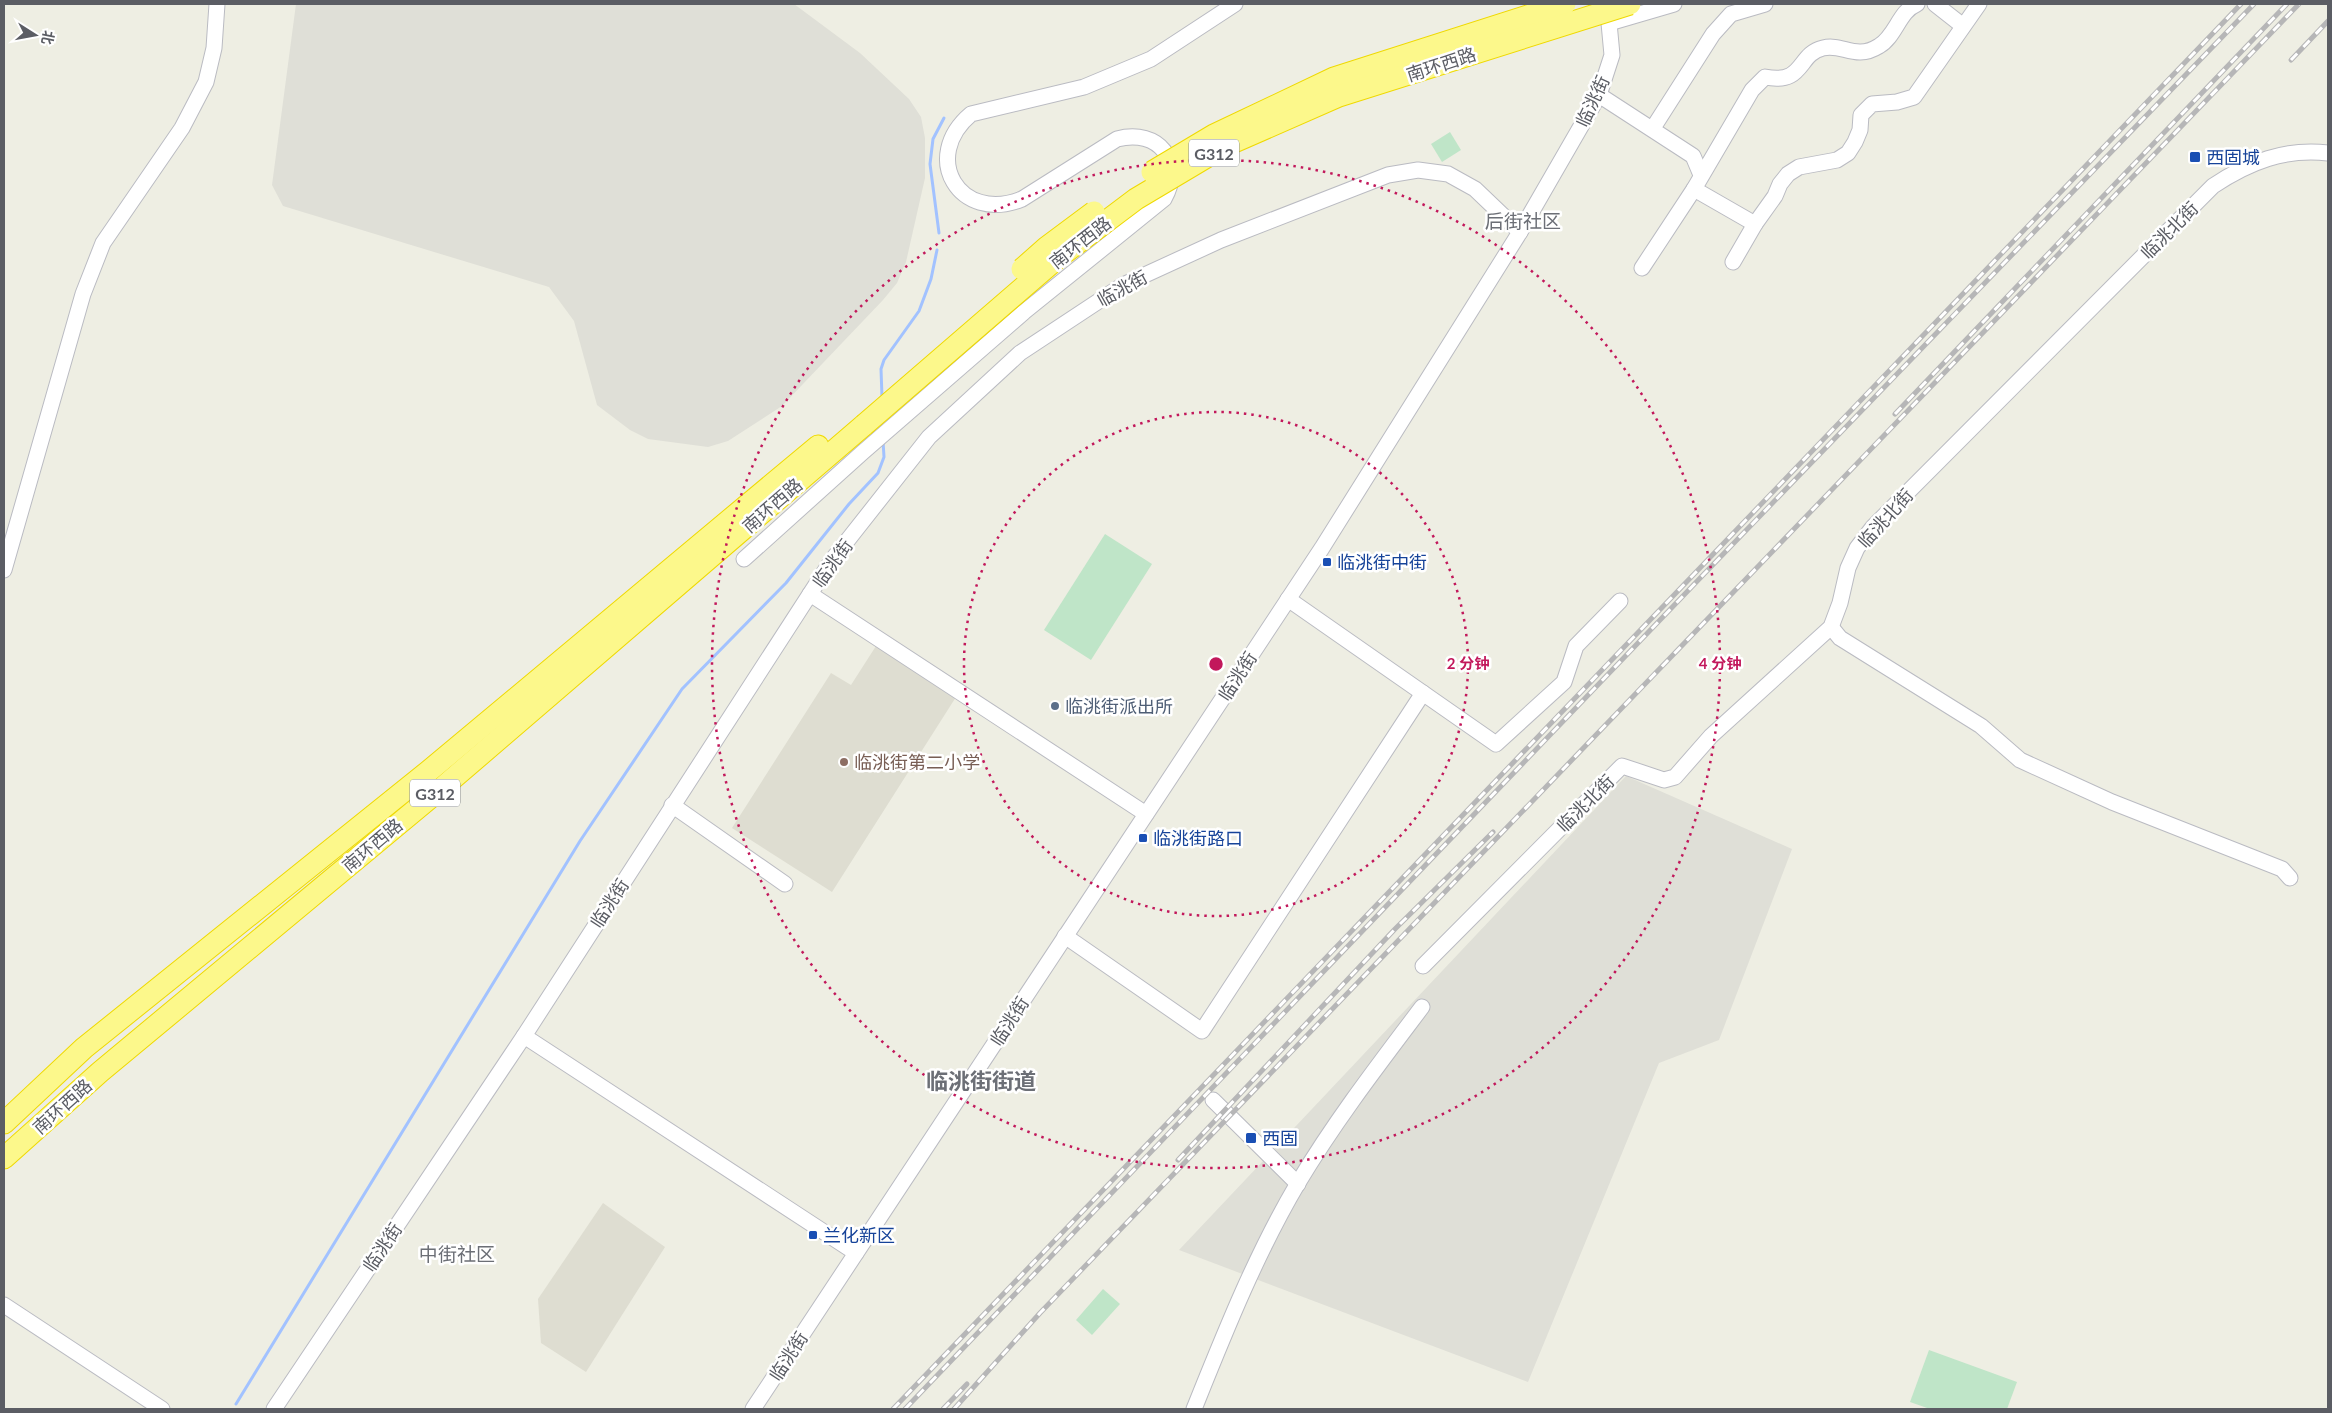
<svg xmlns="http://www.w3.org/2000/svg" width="2332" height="1413" viewBox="0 0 2332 1413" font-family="Lato,'Noto Sans SC',sans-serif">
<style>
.industrial{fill:#dfdfd7}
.education{fill:#deddd1}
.green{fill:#bfe5c8}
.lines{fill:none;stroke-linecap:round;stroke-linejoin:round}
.stream{stroke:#a2c2ff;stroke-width:3}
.minor-casing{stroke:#babbc2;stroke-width:17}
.highway-casing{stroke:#efd901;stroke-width:23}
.minor{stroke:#fff;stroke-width:15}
.highway{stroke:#fcf88b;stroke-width:21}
.rail-casing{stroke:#b6b6b7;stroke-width:5}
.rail{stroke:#fff;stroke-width:3;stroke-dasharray:9;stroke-linecap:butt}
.highway-bridge-casing{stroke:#efd901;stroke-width:23;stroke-linecap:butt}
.highway-bridge{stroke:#fcf88b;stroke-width:21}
.ring{fill:none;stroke:#c2185b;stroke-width:2.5;stroke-dasharray:2.5 5}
.transit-dot{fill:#1a4fb4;stroke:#fff;stroke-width:2}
.service-dot{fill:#5c6f8a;stroke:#fff;stroke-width:2}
.education-dot{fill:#8d6e63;stroke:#fff;stroke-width:2}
.labels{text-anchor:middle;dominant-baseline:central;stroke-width:5;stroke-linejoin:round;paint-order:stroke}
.shield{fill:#fff;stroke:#8c8e92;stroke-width:1}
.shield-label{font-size:16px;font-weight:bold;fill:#5b5d64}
.street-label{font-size:18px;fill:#5b5d64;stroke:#fff}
.transit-label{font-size:18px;fill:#164399;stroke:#fff;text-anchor:start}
.service-label{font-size:18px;fill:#4e5e75;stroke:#fff;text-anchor:start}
.education-label{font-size:18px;fill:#785e54;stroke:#fff;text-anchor:start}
.neighbourhood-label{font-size:19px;fill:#6c6f76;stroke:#fff}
.district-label{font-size:22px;font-weight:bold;fill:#6c6f76;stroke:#fff}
.centre{fill:#c2185b;stroke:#fff;stroke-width:2.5}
.ring-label{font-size:15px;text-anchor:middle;font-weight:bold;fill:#c2185b;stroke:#fff;stroke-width:5;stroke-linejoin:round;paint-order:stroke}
</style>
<rect width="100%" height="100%" fill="#eeeee3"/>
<g class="industrial">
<path d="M296,4H794L860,53L909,99L921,117L925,138V178L906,262L897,283L883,300L782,406L728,441L708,447L648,439L630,430L597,405L574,321L549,287L283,206L272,185Z"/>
<path d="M1626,776L1792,849L1719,1040L1659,1063L1528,1382L1179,1250Z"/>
</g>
<g class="education">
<path d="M876,646L956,697L832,892L732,828L831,673L851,685Z"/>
<path d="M603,1203L665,1247L586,1372L541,1343L538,1299Z"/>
</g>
<g class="green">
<path d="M1450,132L1461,150L1442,162L1431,144Z"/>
<path d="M1105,534L1152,564L1091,660L1044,630Z"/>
<path d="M1103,1289L1120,1304L1092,1335L1076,1320Z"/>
<path d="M1929,1350L2017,1382L2007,1409H1930L1910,1402Z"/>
</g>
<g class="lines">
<g class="stream">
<path d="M939,233L930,164L933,139L944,118"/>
<path d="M882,397L881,369L884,360L919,311L931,279L937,250"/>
<path d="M236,1404L580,841L682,689L786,583L849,504L878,473L884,457L883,441"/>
</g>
<defs>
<g id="minor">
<path d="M1935,4L1963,26"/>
<path d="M1609,23L1674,4"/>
<path d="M1599,95L1693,156L1701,175"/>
<path d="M1653,128L1713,34L1731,14L1765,4"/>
<path d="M1694,189L1755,224"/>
<path d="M1733,262L1755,224L1775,196L1780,184L1788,174L1799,167L1837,160L1848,153L1855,142L1860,130L1861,115L1872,104L1897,102L1914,97L1979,4"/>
<path d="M1642,268L1694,189L1752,90L1765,77C1805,85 1797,54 1823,48C1843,43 1855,61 1879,46C1896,36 1899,11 1917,4"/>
<path d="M744,559L863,452L1024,312L1164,199C1185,162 1159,128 1117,139L1022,199C959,224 920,157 971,114L1084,87L1151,59L1235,4"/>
<path d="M4,570L83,294L103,243L182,128L206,82L214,48L217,4"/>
<path d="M810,594L1146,814"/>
<path d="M1288,599L1496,744L1564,682L1576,646L1620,601"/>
<path d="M1831,627L1840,638L1981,726L2020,760L2112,802L2282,869L2290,878"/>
<path d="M672,805L785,884"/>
<path d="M1065,936L1202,1031L1423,693"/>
<path d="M1423,966L1622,766L1664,780L1675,777L1711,736L1831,627L1840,603L1848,568L1857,548L1873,527L2213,186C2249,162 2285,148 2328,153"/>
<path d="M524,1036L856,1253"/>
<path d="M1213,1100L1298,1184"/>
<path d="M4,1305L162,1409"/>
<path d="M274,1409L524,1036L832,560L929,437L1020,353L1123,285L1221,240L1388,175L1418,170L1448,174L1475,189L1520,232"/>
<path d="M753,1409L1322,548L1520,232L1599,95L1612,55L1609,23L1603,4"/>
<path d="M1194,1409C1225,1332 1256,1254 1298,1183C1335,1121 1379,1064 1422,1007"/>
</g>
<g id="highway">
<path d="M4,1123L84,1048L430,770L818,446"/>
<path d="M4,1158L100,1072L443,787L864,425"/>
</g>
</defs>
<use href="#minor" class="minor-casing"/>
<use href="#highway" class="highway-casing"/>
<use href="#minor" class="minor"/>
<use href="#highway" class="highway"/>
<defs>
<g id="rail">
<path d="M2291,60L2328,21"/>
<path d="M1895,414L2287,4"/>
<path d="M1178,1160L1395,929L1493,832"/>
<path d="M893,1409L2241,4"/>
<path d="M905,1409L1704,574L2254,4"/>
<path d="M943,1409L967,1384"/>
<path d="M954,1409L1040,1313L2299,4"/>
</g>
</defs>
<use href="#rail" class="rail-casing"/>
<use href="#rail" class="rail"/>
<defs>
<g id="highway-bridge">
<path d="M1152,172L1214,135L1334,78L1565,4"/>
<path d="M1022,269L1047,247L1094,212"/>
<path d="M864,425L1055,260L1136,199L1225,146L1339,96L1630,4"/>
</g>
</defs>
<use href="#highway-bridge" class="highway-bridge-casing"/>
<use href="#highway-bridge" class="highway-bridge"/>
</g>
<g class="ring">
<circle cx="1216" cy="664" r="252"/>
<circle cx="1216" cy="664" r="504"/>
</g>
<g class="transit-dot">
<rect x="2189" y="151" width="12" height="12" rx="2.5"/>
<rect x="1322" y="557" width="10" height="10" rx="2.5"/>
<rect x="1138" y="833" width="10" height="10" rx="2.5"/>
<rect x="1245" y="1132" width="12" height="12" rx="2.5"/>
<rect x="808" y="1230" width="10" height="10" rx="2.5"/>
</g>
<circle class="service-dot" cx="1055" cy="706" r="5"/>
<circle class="education-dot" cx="844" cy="762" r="5"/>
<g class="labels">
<g class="shield">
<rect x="1189" y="139.5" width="50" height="27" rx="4"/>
<rect x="410" y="779.5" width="50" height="27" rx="4"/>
</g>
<g class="shield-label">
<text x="1214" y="153">G312</text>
<text x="435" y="793">G312</text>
</g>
<g class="street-label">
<text transform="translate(1441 64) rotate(-18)">南环西路</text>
<text transform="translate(1592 101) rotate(-65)">临洮街</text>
<text transform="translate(2169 230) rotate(-45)">临洮北街</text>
<text transform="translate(1080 242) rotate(-38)">南环西路</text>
<text transform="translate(1122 288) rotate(-29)">临洮街</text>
<text transform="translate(772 505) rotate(-41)">南环西路</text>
<text transform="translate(1885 518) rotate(-48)">临洮北街</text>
<text transform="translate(832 563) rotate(-54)">临洮街</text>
<text transform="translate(1237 676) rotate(-57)">临洮街</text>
<text transform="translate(1585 803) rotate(-45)">临洮北街</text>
<text transform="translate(372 845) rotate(-40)">南环西路</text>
<text transform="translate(609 903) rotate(-57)">临洮街</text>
<text transform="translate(1009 1021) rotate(-57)">临洮街</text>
<text transform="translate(62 1106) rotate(-42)">南环西路</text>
<text transform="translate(382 1247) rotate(-56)">临洮街</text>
<text transform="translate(788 1356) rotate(-57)">临洮街</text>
</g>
<g class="transit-label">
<text x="2206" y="157">西固城</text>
<text x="1337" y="562">临洮街中街</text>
<text x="1153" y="838">临洮街路口</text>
<text x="1262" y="1138">西固</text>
<text x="823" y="1235">兰化新区</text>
</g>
<g class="service-label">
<text x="1065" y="706">临洮街派出所</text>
</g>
<g class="education-label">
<text x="854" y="762">临洮街第二小学</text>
</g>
<g class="neighbourhood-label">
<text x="1523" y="220">后街社区</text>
<text x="457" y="1253">中街社区</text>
</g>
<g class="district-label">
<text x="981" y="1080">临洮街街道</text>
</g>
</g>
<circle cx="1216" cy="664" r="8" class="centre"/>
<g class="ring-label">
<text x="1468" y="669">2 分钟</text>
<text x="1720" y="669">4 分钟</text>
</g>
<rect width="2332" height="1413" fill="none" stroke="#5b5d64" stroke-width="10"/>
<g transform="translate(35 35) rotate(101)" stroke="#ffffff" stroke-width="4" paint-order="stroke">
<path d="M0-4L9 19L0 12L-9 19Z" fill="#5b5d64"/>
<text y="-8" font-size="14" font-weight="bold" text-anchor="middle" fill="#5b5d64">北</text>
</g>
</svg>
